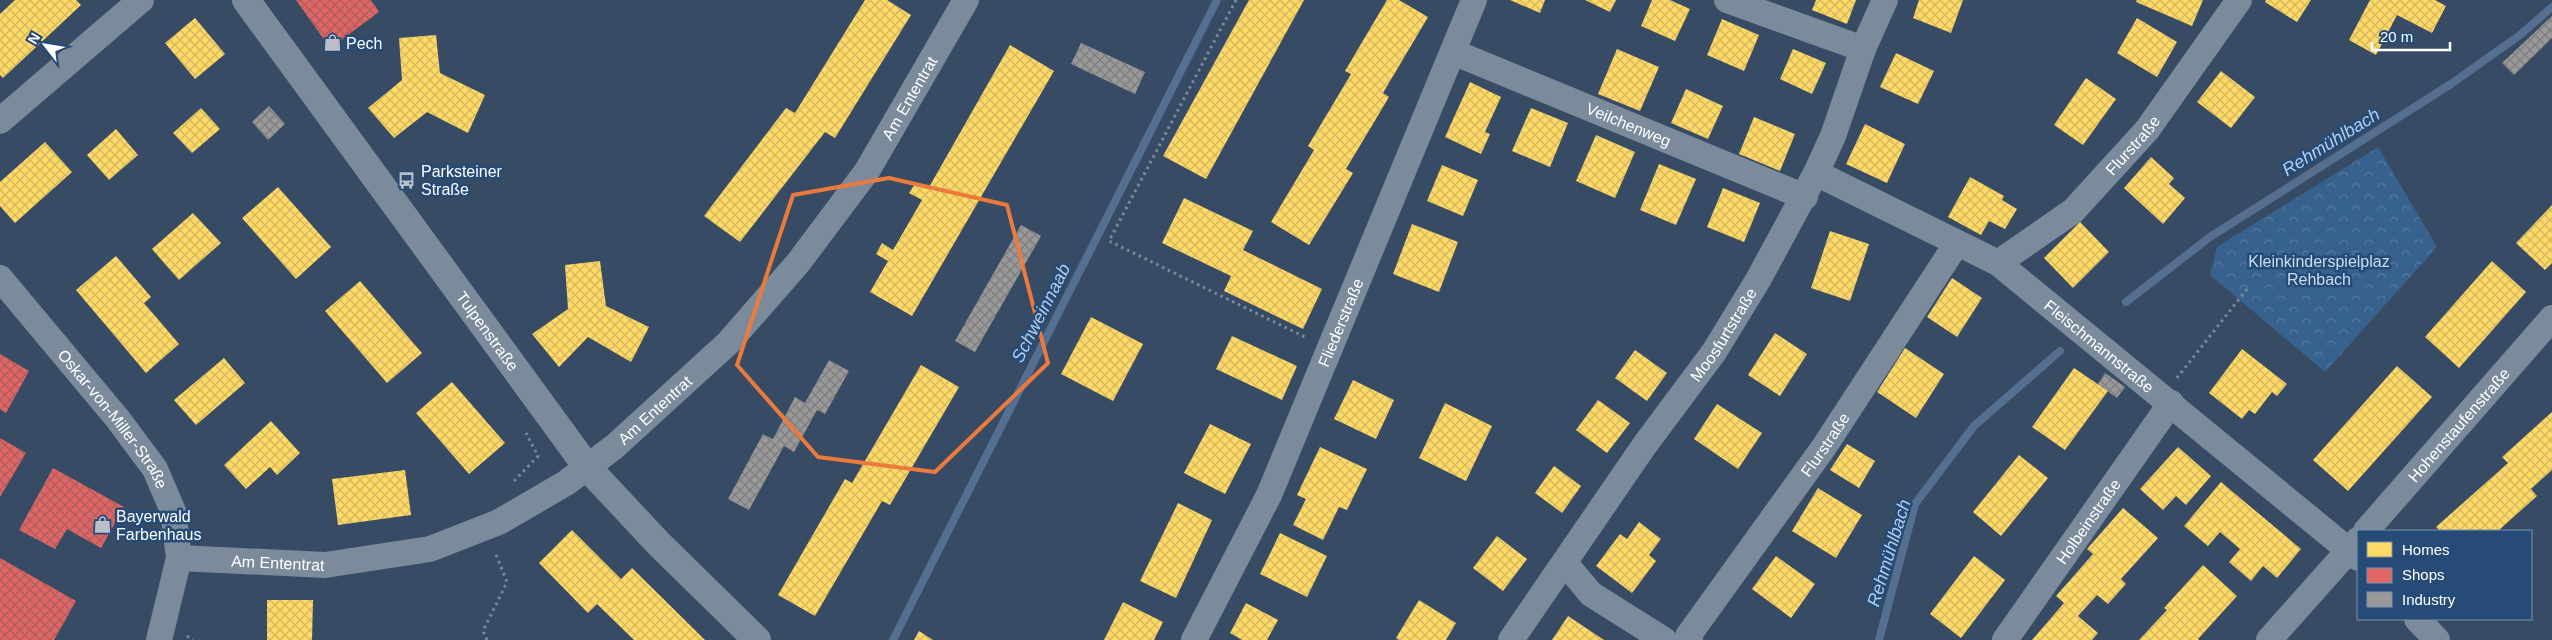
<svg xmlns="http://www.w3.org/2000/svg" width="2552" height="640" viewBox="0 0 2552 640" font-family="Helvetica,sans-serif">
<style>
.park{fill:url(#park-crowns)}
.homes{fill:url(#homes-cross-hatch)}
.shops{fill:url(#shops-cross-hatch)}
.industry{fill:url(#industry-cross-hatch)}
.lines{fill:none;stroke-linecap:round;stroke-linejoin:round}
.stream{stroke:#546f8f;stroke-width:8}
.path{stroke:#7b8b9b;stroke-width:3;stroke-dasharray:2.5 4;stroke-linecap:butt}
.minor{stroke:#7b8b9b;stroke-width:26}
.tertiary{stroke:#7b8b9b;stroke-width:28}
.marked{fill:none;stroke:#ed7a3d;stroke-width:4;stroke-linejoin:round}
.labels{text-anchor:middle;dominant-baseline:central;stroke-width:5;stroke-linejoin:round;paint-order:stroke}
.poi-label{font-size:16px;fill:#fff;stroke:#254b76;text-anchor:start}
.street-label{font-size:16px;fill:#fff;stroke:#254b76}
.park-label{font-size:16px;fill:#c8ddf2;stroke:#254b76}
.water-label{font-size:18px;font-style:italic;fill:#b1cdeb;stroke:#254b76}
</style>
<defs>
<pattern id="park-crowns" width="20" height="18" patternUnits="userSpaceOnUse" patternTransform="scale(1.25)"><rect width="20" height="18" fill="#38628e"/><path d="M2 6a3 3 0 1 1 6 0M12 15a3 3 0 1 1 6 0" fill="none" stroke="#567a9f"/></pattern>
<pattern id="homes-cross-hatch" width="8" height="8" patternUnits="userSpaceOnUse" patternTransform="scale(1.25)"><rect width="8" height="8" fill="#ffd966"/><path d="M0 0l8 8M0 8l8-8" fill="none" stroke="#d2b660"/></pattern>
<pattern id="shops-cross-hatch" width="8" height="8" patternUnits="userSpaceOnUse" patternTransform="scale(1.25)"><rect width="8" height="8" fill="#e06666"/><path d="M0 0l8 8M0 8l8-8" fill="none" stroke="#ac5d5d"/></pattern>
<pattern id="industry-cross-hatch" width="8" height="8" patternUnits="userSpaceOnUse" patternTransform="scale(1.25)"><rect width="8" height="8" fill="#999"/><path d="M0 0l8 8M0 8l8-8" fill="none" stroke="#7e7e7e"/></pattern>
</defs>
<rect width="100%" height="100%" fill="#374c64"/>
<path class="park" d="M2378,147L2437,247L2325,372L2210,275L2217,247Z"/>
<g class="homes">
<path d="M15,0H76L81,5L3,78L0,75V14Z"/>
<path d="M865,0H887L911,15L835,138L825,132L740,242L704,216L786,108L795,113Z"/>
<path d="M1249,0H1304L1206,179L1163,156Z"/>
<path d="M1387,0H1399L1428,17L1383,93L1389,97L1346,169L1353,173L1309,245L1271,222L1314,150L1308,146L1351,74L1345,71Z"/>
<path d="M1510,0H1545L1540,13Z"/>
<path d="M1585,0H1616L1610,12Z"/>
<path d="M1652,0H1670L1690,9L1675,41L1641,26Z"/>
<path d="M1816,0H1856L1847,24L1812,10Z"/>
<path d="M1919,0H1963L1951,33L1913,18Z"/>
<path d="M2137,0H2203L2192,26L2136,2Z"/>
<path d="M2266,0H2311L2297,22L2265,2Z"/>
<path d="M2370,0H2435L2446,6L2432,33L2397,15L2376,55L2349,40Z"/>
<path d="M195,18L225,54L195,79L165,43Z"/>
<path d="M2137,18L2177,42L2157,77L2117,53Z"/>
<path d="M1722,19L1759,35L1744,71L1707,55Z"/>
<path d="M436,35L440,73L485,95L468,133L427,112L394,138L368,108L402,80L399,38Z"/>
<path d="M1010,45L1054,71L912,316L870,292L888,261L876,254L882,243L893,250L922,200L909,193L916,182L928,189Z"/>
<path d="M1617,49L1659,67L1640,111L1598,94Z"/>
<path d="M1793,49L1826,63L1812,94L1780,79Z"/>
<path d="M1896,53L1934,71L1918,104L1880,87Z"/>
<path d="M2221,71L2255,97L2231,128L2197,102Z"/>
<path d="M2086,78L2116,99L2083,145L2054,125Z"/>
<path d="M1470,82L1501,97L1485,132L1490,134L1481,154L1445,137Z"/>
<path d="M1686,89L1723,106L1708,139L1671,123Z"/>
<path d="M201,108L220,129L192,153L173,133Z"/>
<path d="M1531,108L1568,123L1550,167L1512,151Z"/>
<path d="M1754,117L1795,134L1780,171L1739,154Z"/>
<path d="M1865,124L1905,144L1887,183L1846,164Z"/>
<path d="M116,129L138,155L109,180L87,155Z"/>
<path d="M1596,135L1635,152L1615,198L1576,181Z"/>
<path d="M45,142L72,172L15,223L0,206V182Z"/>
<path d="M2151,157L2174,178L2169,184L2185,198L2163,224L2124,188Z"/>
<path d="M1659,164L1696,179L1676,225L1640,210Z"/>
<path d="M1442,165L1478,180L1463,216L1427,201Z"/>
<path d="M1970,177L2004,196L2002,200L2017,209L2005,229L1989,221L1981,235L1948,217Z"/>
<path d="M278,187L331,247L296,279L242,218Z"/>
<path d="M1723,188L1760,203L1744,242L1707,227Z"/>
<path d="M1184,198L1253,231L1243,250L1322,289L1303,329L1224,291L1231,276L1162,243Z"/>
<path d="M2552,205V263L2545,270L2516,243Z"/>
<path d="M193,213L221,243L179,280L152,249Z"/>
<path d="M2080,222L2109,252L2073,288L2044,258Z"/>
<path d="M1412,224L1458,242L1439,292L1393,274Z"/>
<path d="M1830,231L1869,244L1850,301L1811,288Z"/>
<path d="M116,256L151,297L144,303L179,344L146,373L76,290Z"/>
<path d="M600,261L606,306L649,327L631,362L588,337L559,367L532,334L568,309L565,265Z"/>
<path d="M2492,261L2526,292L2459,368L2425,337Z"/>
<path d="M1952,278L1982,298L1957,337L1927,317Z"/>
<path d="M360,281L422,353L387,383L325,311Z"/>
<path d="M1091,317L1143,344L1113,401L1061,374Z"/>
<path d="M1775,333L1807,354L1780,396L1748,375Z"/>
<path d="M1232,336L1297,366L1282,400L1216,369Z"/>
<path d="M1905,348L1944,374L1916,418L1877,392Z"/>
<path d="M2242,349L2287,384L2277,396L2272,392L2255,414L2249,410L2242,419L2209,393Z"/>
<path d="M1635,350L1667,373L1647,401L1615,378Z"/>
<path d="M224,358L245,383L196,425L174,400Z"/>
<path d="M921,365L959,387L890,505L882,501L815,616L778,595L845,479L852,483Z"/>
<path d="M2397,366L2432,397L2348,491L2313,460Z"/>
<path d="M2074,368L2108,391L2065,450L2032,427Z"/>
<path d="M1353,380L1394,400L1376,439L1334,419Z"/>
<path d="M452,382L505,443L469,474L416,413Z"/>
<path d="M1598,400L1630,423L1607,453L1576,430Z"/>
<path d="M1445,403L1492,426L1466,481L1419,458Z"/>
<path d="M1717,404L1762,433L1738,469L1694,439Z"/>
<path d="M2552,412V470L2531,489L2537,496L2498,531H2440L2436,527L2508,463L2502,457Z"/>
<path d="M271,421L300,453L277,475L270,467L246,489L224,465Z"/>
<path d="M1210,424L1251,444L1225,494L1184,473Z"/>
<path d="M1847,444L1875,461L1859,488L1830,470Z"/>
<path d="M1320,447L1367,469L1347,510L1339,507L1323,540L1293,525L1306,499L1297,495Z"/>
<path d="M2178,447L2211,476L2186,505L2176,496L2163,510L2140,489Z"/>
<path d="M2019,455L2048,478L2001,536L1973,512Z"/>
<path d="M1554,466L1581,486L1562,513L1535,493Z"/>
<path d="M405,470L411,515L338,525L332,479Z"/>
<path d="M2221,482L2301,549L2277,578L2263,566L2251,581L2229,562L2240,549L2220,532L2208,546L2184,526Z"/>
<path d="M1818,488L1862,515L1836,558L1792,531Z"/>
<path d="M1178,503L1212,520L1176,598L1140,581Z"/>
<path d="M2123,508L2158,538L2121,579L2126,584L2108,604L2097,595L2078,616L2098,633L2092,640H2032L2064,603L2056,596L2093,554L2087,549Z"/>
<path d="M1639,522L1661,539L1649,555L1656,561L1632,593L1596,566L1620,534L1627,539Z"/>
<path d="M572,530L621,579L632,568L705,640H634L597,604L588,613L539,563Z"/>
<path d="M1280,533L1327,556L1307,597L1260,574Z"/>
<path d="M1497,536L1527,559L1503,591L1473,568Z"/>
<path d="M1776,556L1815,584L1791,618L1752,589Z"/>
<path d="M1974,556L2005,580L1961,638L1930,614Z"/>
<path d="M2203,565L2237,596L2198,639L2199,640H2139L2167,610L2164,608Z"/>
<path d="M267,600H313L312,640H267Z"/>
<path d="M1419,600L1456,623L1446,640H1399L1396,638Z"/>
<path d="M1123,602L1163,622L1154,640H1104Z"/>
<path d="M1246,603L1278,620L1267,640H1242L1230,633Z"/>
<path d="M1568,616L1604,640H1552Z"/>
<path d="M919,631L933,640H914Z"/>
</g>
<g class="shops">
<path d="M296,0H371L379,12L330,48Z"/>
<path d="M0,354L29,371L6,413L0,409Z"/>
<path d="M0,438L26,453L0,497Z"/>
<path d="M53,468L124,507L101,548L67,529L55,549L19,530Z"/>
<path d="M0,558L76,601L54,640H0Z"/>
</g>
<g class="industry">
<path d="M2552,16V38L2514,75L2502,63Z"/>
<path d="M1081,43L1145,72L1135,94L1071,64Z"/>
<path d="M269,106L285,124L268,140L252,122Z"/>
<path d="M1021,225L1041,236L975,352L955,341Z"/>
<path d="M829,360L849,371L825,414L817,410L794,452L784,446L749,510L728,499L763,434L773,439L795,397L805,403Z"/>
<path d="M2105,373L2125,387L2117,398L2098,384Z"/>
</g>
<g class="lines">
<g class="stream">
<path d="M2126,302L2210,237L2451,84L2520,35L2552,7"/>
<path d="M893,640L1217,0"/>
<path d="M1879,640L1915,504L1974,426L2060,351"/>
</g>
<g class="path">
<path d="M1236,0L1109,241L1307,338"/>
<path d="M2177,378L2247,289"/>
<path d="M514,481L538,456L526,433"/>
<path d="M187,636L193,640"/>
<path d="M487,640L483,631L507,582L495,552"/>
</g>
<g class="minor">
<path d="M1727,0L1863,49"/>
<path id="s1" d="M1453,52L1805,197"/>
<path d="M0,121L141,0"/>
<path id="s2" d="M1816,173L1998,263L2358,558"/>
<path id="s3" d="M1998,263L2073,211L2147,130L2239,0"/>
<path id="s4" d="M0,278L117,418L155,469L173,511L179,558L159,640"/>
<path id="s5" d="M2366,531L2552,318"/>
<path id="s6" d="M179,558L325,565L430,549L499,522L566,483L614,447L728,343L798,263L867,171L966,0"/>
<path d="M1565,563L1591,594L1664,640"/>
<path d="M2417,619L2437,640"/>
<path id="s7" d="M1194,640L1269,495L1474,0"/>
<path id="s8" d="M1511,640L1644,446L1714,352L1758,280L1816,173L1833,136L1863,49L1885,0"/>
<path id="s9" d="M1690,640L1688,636L1824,447L1957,243"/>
<path id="s10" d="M2005,640L2171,403"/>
<path d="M2269,640L2358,540"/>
</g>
<path class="tertiary" id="s11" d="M246,0L587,467L658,543L757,640"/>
</g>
<path class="marked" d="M889,178L1007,205L1048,363L935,472L818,457L737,365L793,195Z"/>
<defs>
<symbol id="shop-bare" viewBox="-9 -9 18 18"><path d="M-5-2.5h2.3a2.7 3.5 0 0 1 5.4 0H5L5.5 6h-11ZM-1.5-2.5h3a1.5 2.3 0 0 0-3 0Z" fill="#b9c0c9" stroke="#254b76" stroke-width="2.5" paint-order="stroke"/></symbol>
<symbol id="bus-bare" viewBox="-9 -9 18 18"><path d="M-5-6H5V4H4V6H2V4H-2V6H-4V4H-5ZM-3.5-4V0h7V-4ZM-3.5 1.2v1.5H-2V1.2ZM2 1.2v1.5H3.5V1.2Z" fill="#b9c0c9" stroke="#254b76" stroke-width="2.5" paint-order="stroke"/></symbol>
</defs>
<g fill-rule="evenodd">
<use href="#shop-bare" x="320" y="30" width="25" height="25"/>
<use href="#bus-bare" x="394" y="168" width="25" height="25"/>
<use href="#shop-bare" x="90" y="512" width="25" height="25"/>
</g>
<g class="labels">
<g class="poi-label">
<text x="346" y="43">Pech</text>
<text x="421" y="171">Parksteiner<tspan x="421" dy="18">Straße</tspan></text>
<text x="116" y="516">Bayerwald<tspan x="116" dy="18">Farbenhaus</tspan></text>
</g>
<g class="street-label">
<text stroke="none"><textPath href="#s6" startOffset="924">Am Ententrat</textPath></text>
<text stroke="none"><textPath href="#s1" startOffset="190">Veilchenweg</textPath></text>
<text stroke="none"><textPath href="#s3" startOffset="180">Flurstraße</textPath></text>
<text stroke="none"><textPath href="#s7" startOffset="350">Fliederstraße</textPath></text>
<text stroke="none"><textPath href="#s11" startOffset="410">Tulpenstraße</textPath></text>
<text stroke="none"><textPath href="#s8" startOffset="372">Moosfurtstraße</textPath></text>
<text stroke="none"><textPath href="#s2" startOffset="334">Fleischmannstraße</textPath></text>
<text stroke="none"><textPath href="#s6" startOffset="519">Am Ententrat</textPath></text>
<text stroke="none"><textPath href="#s4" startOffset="181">Oskar-von-Miller-Straße</textPath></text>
<text stroke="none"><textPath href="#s5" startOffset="141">Hohenstaufenstraße</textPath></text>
<text stroke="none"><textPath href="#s9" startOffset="240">Flurstraße</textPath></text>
<text stroke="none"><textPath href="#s10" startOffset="145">Holbeinstraße</textPath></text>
<text stroke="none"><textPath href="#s6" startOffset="99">Am Ententrat</textPath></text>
</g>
<g class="park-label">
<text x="2319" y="261">Kleinkinderspielplaz<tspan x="2319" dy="18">Rehbach</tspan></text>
</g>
<g class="water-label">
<text transform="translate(2331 142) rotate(-32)">Rehmühlbach</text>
<text transform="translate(1041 313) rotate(-63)">Schweinnaab</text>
<text transform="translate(1889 553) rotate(-73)">Rehmühlbach</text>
</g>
</g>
<rect x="2357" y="530" width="175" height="90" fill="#254b76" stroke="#7c93ad"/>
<rect x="2367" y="542" width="25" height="15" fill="#ffd966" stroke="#7c93ad"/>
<text x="2402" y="555" font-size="15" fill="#ffffff">Homes</text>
<rect x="2367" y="568" width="25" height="15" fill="#e06666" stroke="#7c93ad"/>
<text x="2402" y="580" font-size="15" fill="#ffffff">Shops</text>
<rect x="2367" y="592" width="25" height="15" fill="#999999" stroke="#7c93ad"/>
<text x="2402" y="605" font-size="15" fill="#ffffff">Industry</text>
<g transform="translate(45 45) rotate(301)" stroke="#254b76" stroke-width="4" paint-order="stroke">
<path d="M0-4L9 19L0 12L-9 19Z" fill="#ffffff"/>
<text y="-8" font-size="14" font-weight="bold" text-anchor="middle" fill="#ffffff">N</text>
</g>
<path d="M2372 42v8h78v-8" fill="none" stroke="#ffffff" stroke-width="2.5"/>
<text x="2380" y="42" font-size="15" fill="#ffffff" stroke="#254b76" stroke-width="4" paint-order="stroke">20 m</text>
</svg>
